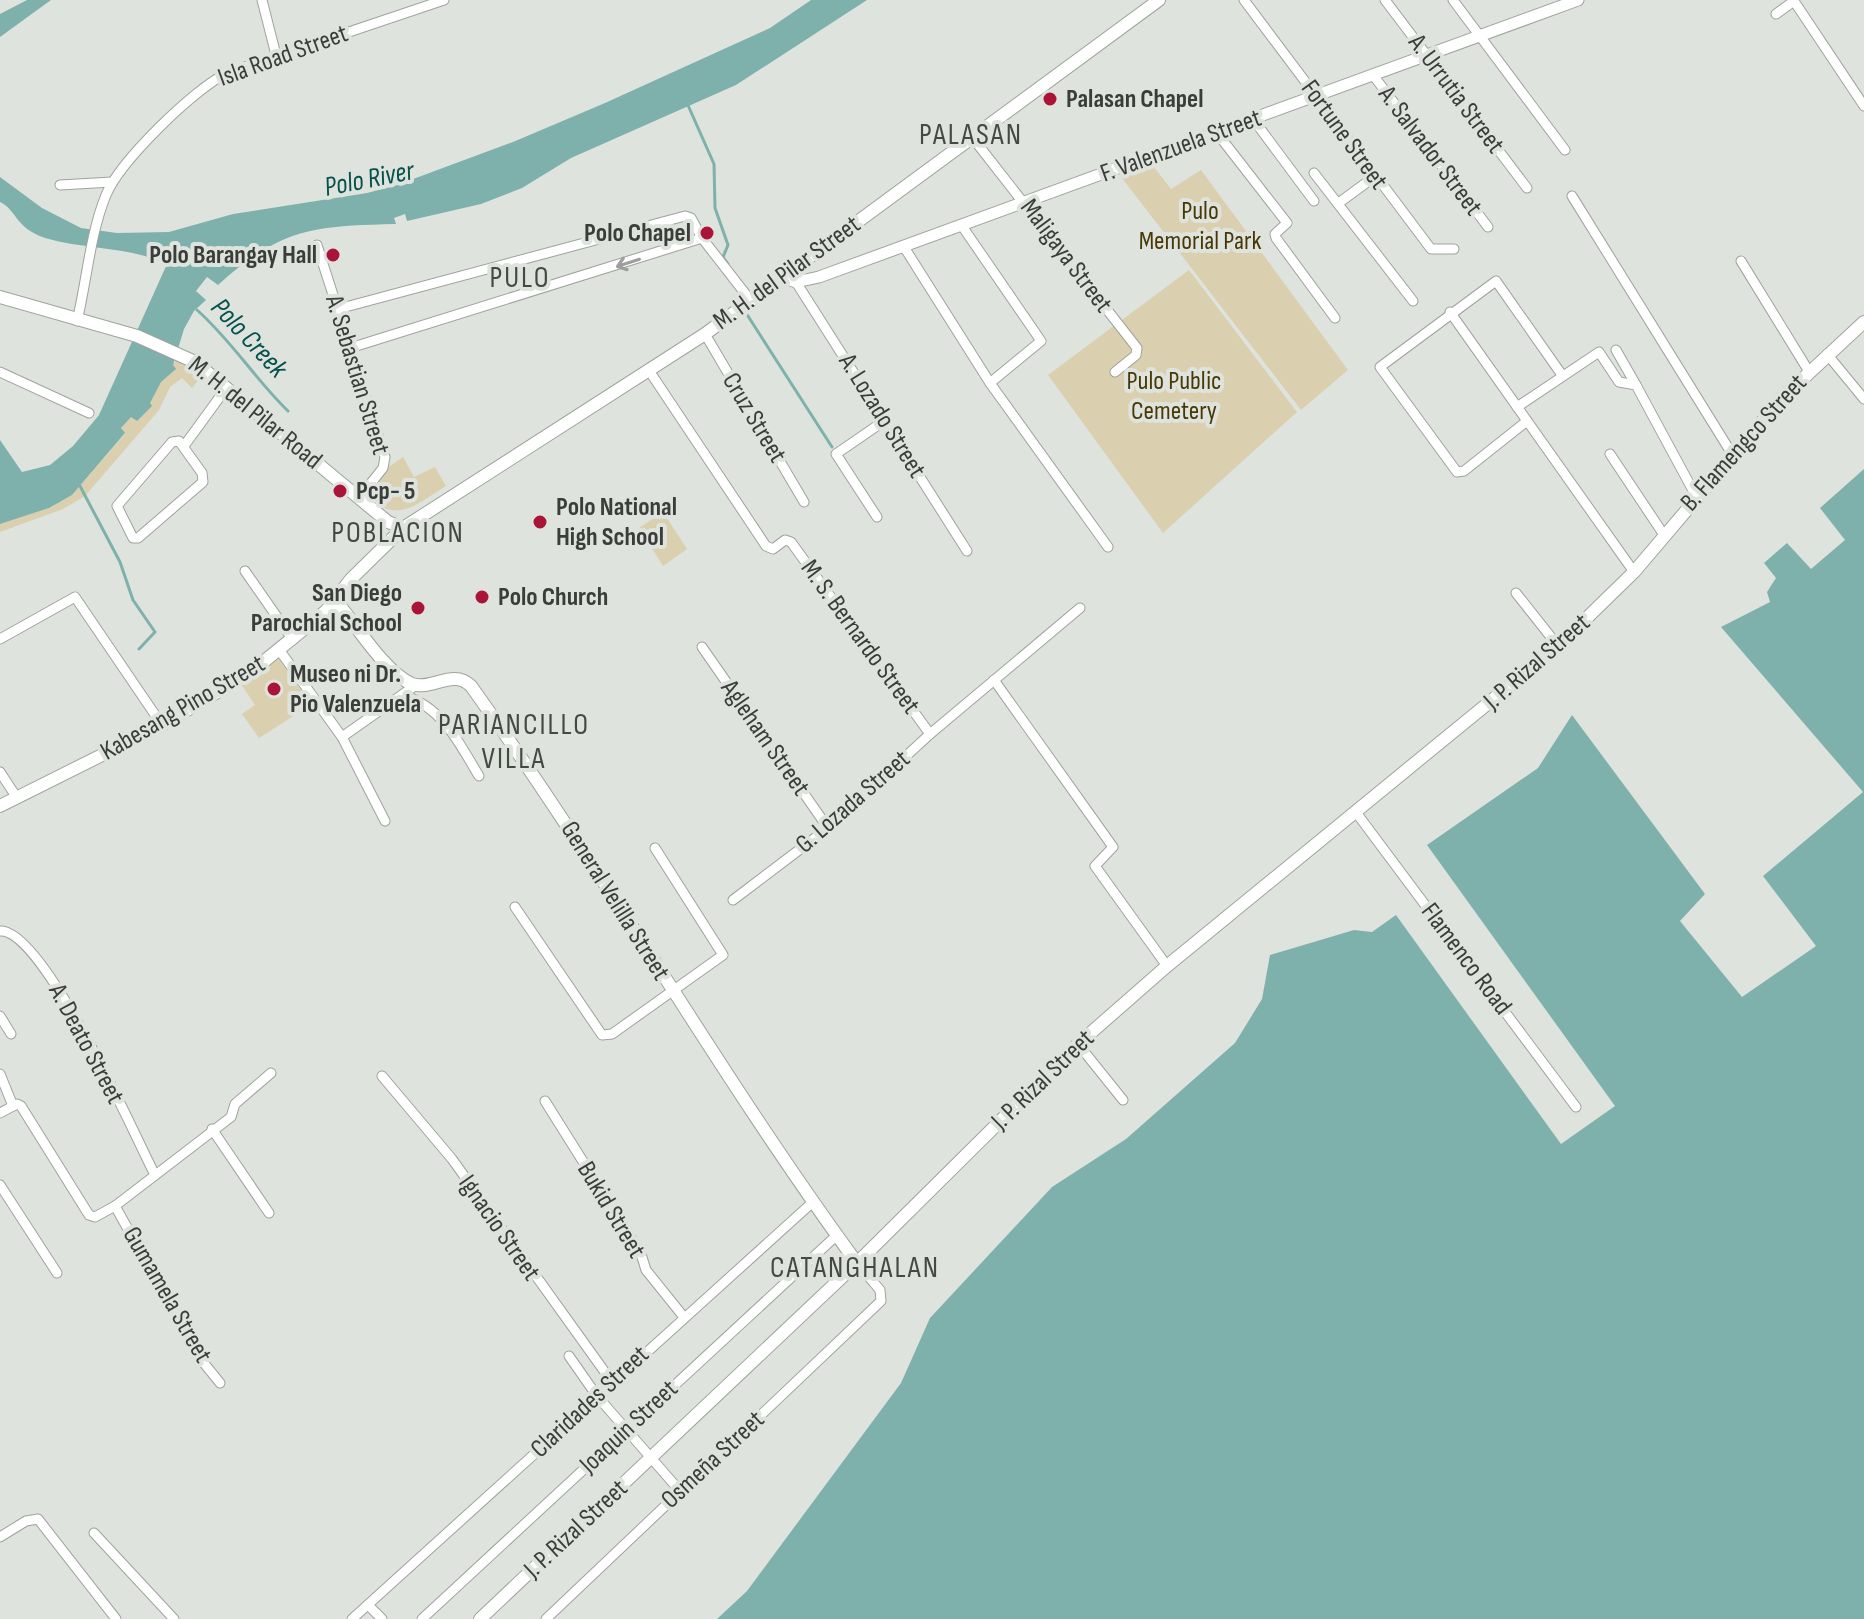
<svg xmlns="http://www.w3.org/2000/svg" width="1864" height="1619" viewBox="0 0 1864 1619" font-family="'Sofia Sans Condensed',sans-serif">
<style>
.green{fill:#dacfaf}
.water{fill:#7fb1ac}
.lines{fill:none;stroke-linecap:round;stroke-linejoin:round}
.stream{stroke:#7fb1ac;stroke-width:3}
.minor-casing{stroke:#9ea39c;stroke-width:11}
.tertiary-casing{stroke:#9ea39c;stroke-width:13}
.secondary-casing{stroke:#9ea39c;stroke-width:14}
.minor{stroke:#fff;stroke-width:9}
.tertiary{stroke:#fff;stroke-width:11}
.secondary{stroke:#fff;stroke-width:12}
.oneway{stroke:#9d9e9d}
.poi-dot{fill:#aa1438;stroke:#dee4dd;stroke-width:3}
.labels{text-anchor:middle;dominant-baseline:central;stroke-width:8;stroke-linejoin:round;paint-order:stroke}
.street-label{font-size:26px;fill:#3b3d3b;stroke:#dee4dd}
.poi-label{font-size:26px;font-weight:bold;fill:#3b3d3b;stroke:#dee4dd;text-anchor:start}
.park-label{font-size:26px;fill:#473806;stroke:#dee4dd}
.water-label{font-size:28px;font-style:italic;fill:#05514d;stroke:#dee4dd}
.quarter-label{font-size:30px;letter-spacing:2px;fill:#444943;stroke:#dee4dd}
</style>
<rect width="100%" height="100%" fill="#dee4dd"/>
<g class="green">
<path d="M1150,162L1171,189L1201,170L1348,370L1301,410L1118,173Z"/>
<path d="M1189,270L1297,412L1163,533L1048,375Z"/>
<path d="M177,359L200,378L192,388L182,378L170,387L159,410L85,496L63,509L0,532V521L5,522L49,508L72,495L125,434L121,428Z"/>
<path d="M403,457L414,477L435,467L446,486C415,505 397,525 366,495L387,468Z"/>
<path d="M663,512L687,549L663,566L639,528Z"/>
<path d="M278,658L311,705L259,738L242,714L255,705L241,684Z"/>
</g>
<g class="water">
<path d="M27,0H51L0,37V14Z"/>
<path d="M811,0H867L736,85L571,158L522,188L481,204L407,221L405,214L394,218L396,224C313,226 281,228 218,285L207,277L196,291L206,300L194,311L184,329L173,365L176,369L161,382L150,403L152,406L137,421L131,417L121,428L125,433L72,495L49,508L0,524V440L22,472L50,465L73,446L99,415L167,264C128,246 86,250 45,238C15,228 16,209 0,202V177L42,208L81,228L117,233L169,232L233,214L367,193L397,185L513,142L605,103L770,28Z"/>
<path d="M1864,469V1619H717L747,1591L901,1383L930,1318L1052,1187L1126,1139L1235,1043L1262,999L1270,955L1354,930L1372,932L1396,915L1561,1144L1615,1106L1427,845L1538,768L1572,715L1705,894L1680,921L1742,997L1816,946L1763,876L1863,792L1721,627L1770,602L1767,592L1776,578L1764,563L1787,543L1811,569L1845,540L1820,508Z"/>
</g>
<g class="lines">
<g class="stream">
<path d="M687,103L714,164L715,208L728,245L723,257L728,264"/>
<path d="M197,310C231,340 255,379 288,411"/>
<path d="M746,313L832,447"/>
<path d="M80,486L120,562L133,600L155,632L139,649"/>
</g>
<defs>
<g id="minor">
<path d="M262,0L276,55"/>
<path d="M1244,0L1431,249H1454"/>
<path d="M1385,0L1527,188"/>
<path d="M1453,0L1565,150"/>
<path d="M1776,14L1794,1L1864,106"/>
<path d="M1373,75L1488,227"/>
<path d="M1253,119L1314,201"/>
<path d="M1217,133L1287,223L1275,234L1276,238L1335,318"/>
<path d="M972,137L1137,348L1136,355L1115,372"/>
<path d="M1314,173L1413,301"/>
<path d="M60,185L112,182"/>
<path d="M1572,196L1732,454"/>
<path d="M1340,202L1374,177"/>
<path d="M962,226L1041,341L990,383"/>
<path d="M317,245L385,457L383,468L359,498"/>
<path d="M904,247L990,383L1108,547"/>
<path d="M1741,261L1808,370"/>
<path d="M796,282L967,551"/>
<path d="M338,309L685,216L691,218L702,238L751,301"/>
<path d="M1450,312L1634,572"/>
<path d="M77,321C87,280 90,234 106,195C120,161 194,89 227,73L444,0"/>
<path d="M705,334L804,502"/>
<path d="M350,348L702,238"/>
<path d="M1616,350L1636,385"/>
<path d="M1827,354L1864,399"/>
<path d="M648,369L766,546L773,549L785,540L791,542L930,734"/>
<path d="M0,372L89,413"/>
<path d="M1517,407L1599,352L1619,382L1636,385L1696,496"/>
<path d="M1527,421L1464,471L1457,472L1380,367L1496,281L1562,375"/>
<path d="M179,441L202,473L203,482L138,538H133L117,506L172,442Z"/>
<path d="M184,446L227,387"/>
<path d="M1610,454L1664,535"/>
<path d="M877,517L836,454L884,421"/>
<path d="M245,571L293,640"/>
<path d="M1516,593L1558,646"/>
<path d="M0,639L75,597L162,725"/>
<path d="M702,647L828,828"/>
<path d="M280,651L342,737L385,821"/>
<path d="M994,680L1113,847L1095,866L1167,966"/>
<path d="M405,696C443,708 459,743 479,776"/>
<path d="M342,737L416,685"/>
<path d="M0,772L17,798"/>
<path d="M1355,811L1576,1107"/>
<path d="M733,900L828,828L930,734L1080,608"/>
<path d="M515,907L602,1035L612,1034L723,955L655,848"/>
<path d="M0,931C43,928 134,1134 155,1175"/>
<path d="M0,1016L11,1034"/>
<path d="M1078,1044L1123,1100"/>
<path d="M0,1074L13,1106"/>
<path d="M382,1076L452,1159L612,1382"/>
<path d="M545,1101L641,1254L646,1270L683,1316"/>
<path d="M0,1113L17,1104L21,1106L89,1215L95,1217L115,1206L231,1117L235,1104L271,1073"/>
<path d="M212,1129L269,1213"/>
<path d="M0,1185L57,1273"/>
<path d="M115,1206L203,1362L220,1383"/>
<path d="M569,1356L597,1396L680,1491"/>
<path d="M94,1533L174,1619"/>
<path d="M0,1537L26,1521L38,1519L116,1619"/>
<path d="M368,1605L382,1619"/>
<path d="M352,1619L814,1201"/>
<path d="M422,1619L837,1235"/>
<path d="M546,1619L881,1301L880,1290L857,1263"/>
</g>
<path id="tertiary" d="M782,277L796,282L819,277L1578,0"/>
<g id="secondary">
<path d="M0,297L137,336L195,362L388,522L403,528"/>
<path d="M336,601C355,623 385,673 412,684C431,691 453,668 471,686C606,874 720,1076 857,1263"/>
<path d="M0,806L162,725L252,671L326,611L351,579L403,528L705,334L1159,0"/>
<path d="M480,1619L857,1263L1078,1044L1167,966L1558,646L1634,572L1782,398L1864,322"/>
</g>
</defs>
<use href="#minor" class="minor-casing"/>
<use href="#tertiary" class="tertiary-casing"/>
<use href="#secondary" class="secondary-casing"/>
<use href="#minor" class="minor"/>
<use href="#tertiary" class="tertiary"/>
<use href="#secondary" class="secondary"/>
</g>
<defs><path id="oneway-shaft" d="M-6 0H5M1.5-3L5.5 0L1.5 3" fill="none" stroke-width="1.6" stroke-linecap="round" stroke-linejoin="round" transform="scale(2)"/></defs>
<use class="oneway" href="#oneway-shaft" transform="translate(628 263) rotate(162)"/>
<g class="poi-dot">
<circle cx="1050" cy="99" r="8"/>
<circle cx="707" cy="233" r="8"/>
<circle cx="333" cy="255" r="8"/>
<circle cx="340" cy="491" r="8"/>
<circle cx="540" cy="522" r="8"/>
<circle cx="482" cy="597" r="8"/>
<circle cx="418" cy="608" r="8"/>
<circle cx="274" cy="689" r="8"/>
</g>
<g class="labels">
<g class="street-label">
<text transform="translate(283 56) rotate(-20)">Isla Road Street</text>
<text transform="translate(1456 94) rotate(53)">A. Urrutia Street</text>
<text transform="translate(1344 135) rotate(54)">Fortune Street</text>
<text transform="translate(1181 146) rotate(-20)">F. Valenzuela Street</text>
<text transform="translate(1430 151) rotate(53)">A. Salvador Street</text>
<text transform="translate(1066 256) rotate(53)">Maligaya Street</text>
<text transform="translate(787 273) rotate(-36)">M. H. del Pilar Street</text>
<text transform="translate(357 375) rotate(73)">A. Sebastian Street</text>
<text transform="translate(255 413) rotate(39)">M. H. del Pilar Road</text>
<text transform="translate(882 416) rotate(58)">A. Lozado Street</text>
<text transform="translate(754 418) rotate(59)">Cruz Street</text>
<text transform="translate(1744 443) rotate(-48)">B. Flamengco Street</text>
<text transform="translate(860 637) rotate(54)">M. S. Bernardo Street</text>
<text transform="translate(1537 662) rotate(-41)">J. P. Rizal Street</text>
<text transform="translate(183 708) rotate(-30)">Kabesang Pino Street</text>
<text transform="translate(765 738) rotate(55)">Agleham Street</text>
<text transform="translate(853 802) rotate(-41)">G. Lozada Street</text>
<text transform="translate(615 901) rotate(58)">General Velilla Street</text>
<text transform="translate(1466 959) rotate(53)">Flamenco Road</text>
<text transform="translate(86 1044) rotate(62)">A. Deato Street</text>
<text transform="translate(1043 1080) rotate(-44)">J. P. Rizal Street</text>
<text transform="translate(611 1210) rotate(59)">Bukid Street</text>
<text transform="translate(499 1228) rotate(55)">Ignacio Street</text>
<text transform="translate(167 1295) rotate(60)">Gumamela Street</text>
<text transform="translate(590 1402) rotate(-43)">Claridades Street</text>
<text transform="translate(629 1427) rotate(-43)">Joaquin Street</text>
<text transform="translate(713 1460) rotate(-43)">Osmeña Street</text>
<text transform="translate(576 1529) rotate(-43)">J. P. Rizal Street</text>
</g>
<g class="poi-label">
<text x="1066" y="99">Palasan Chapel</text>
<text x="691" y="233" text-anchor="end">Polo Chapel</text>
<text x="317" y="255" text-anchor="end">Polo Barangay Hall</text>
<text x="356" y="491">Pcp- 5</text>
<text x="556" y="507">Polo National<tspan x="556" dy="30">High School</tspan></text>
<text x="402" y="593" text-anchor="end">San Diego<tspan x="402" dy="30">Parochial School</tspan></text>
<text x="498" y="597">Polo Church</text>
<text x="290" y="674">Museo ni Dr.<tspan x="290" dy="30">Pio Valenzuela</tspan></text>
</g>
<g class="park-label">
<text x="1200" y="211">Pulo<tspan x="1200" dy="30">Memorial Park</tspan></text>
<text x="1174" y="381">Pulo Public<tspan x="1174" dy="30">Cemetery</tspan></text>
</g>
<g class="water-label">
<text transform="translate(369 179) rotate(-11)">Polo River</text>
<text transform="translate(249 338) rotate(47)">Polo Creek</text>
</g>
<g class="quarter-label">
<text x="971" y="135">PALASAN</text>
<text x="520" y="278">PULO</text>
<text x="398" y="533">POBLACION</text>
<text x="514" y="725">PARIANCILLO<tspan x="514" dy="34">VILLA</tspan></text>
<text x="855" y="1268">CATANGHALAN</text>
</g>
</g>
</svg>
